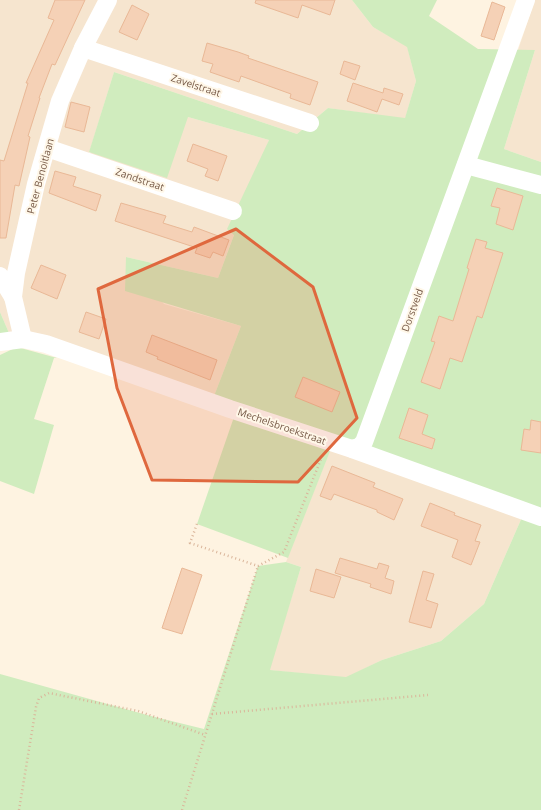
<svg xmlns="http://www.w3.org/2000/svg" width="541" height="810" viewBox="0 0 541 810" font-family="'Open Sans',sans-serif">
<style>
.residential{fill:#f6e5cf}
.green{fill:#d0ecbe}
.building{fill:#f5d1b6;stroke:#e9b896}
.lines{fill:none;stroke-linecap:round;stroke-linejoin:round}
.path{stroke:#dab59a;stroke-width:2.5;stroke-dasharray:1 3;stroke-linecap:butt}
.minor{stroke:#fff;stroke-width:18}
.marked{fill:#df683e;fill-opacity:0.2;stroke:#df683e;stroke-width:3;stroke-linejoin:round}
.labels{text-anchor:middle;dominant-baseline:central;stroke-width:4;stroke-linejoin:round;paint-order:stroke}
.street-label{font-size:10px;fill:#765946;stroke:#fff7e8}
</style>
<rect width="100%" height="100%" fill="#fef3e1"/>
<g class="residential">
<path d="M0,0H352L373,27L407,46L416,81L405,119L328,108L297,134L114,72L89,153L188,117L269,140L218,278L126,257L164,304L241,326L214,396L9,333L0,312Z"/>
<path d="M535,0H541V162L504,149L535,50H518Z"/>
<path d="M336,435L526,508L484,604L441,641L382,660L346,678L269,670L301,567L286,562Z"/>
</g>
<g class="green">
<path d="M352,0H437L429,16L478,49L535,50L504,149L541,162V810H0V674L147,715L204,729L258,566L286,562L301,567L270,670L346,677L382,660L441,641L484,604L526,508L336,436L288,558L197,524L234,417L214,396L241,326L125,291L126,257L218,278L234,235L227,229L269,140L188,117L167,178L89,152L114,72L297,134L328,108L405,118L416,81L407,47L373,27Z"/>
<path d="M0,312L9,333L0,336Z"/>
<path d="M17,347L57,358H54L34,419L54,425L34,494L0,481V355Z"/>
</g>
<g class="building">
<path d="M55,0H85L55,65L52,64L39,98H40L28,136L30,137L19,186L15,185L6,238H0V160L4,161L28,83H26L54,20L48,18Z"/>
<path d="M256,0H335L330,15L302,5L298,18L255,3Z"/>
<path d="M492,2L505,7L494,40L481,36Z"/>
<path d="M132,5L149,14L137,40L119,32Z"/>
<path d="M207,43L238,52L249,56L248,58L318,82L310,105L290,98L291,94L241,76L239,82L210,72L213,64L202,61Z"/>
<path d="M344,61L360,66L355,80L340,74Z"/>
<path d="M353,83L383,93L384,88L403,94L399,105L382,99L377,112L347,101Z"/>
<path d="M71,102L90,107L84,132L65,127Z"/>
<path d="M193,144L227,156L218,181L205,176L208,169L187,161Z"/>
<path d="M55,171L76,177L73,186L101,195L96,211L49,193Z"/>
<path d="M497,188L523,196L513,230L496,224L500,208L491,206Z"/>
<path d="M121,203L166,216L163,223L192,232L194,227L229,240L223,256L213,252L210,258L195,253L197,248L115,221Z"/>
<path d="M476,239L487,242L485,248L503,253L482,318L477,316L462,362L450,358L440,389L421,382L435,342L431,341L439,316L453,321L469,269L467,268Z"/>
<path d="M41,265L66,275L57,299L31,288Z"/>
<path d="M86,312L106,319L99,339L79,332Z"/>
<path d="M152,335L217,360L210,380L157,359L158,357L146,352Z"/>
<path d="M303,377L340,392L332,412L295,397Z"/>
<path d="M409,408L428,415L422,434L435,439L432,449L399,438Z"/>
<path d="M531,420L541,422V453L521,450L524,429L530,430Z"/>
<path d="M332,466L375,483L373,487L403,499L394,520L377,512V510L334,494L331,500L320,496Z"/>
<path d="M430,503L455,513L454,515L481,525L475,541L480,542L471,565L452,557L458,540L421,526Z"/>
<path d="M340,558L377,569L379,563L389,566L385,578L394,581L391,594L370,587L371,584L335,573Z"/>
<path d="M182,568L202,575L182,634L162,628Z"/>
<path d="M316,569L341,577L334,598L310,591Z"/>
<path d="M423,571L434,574L426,600L438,604L431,628L409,622Z"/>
</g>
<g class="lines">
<g class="path">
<path d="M197,524L190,543L258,566L284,552L323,454"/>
<path d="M212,714L428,695"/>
<path d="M19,810L36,707L39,698L49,693L138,711L205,735"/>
<path d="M182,810L258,566"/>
</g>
<g class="minor">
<path d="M83,48L310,123"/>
<path d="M47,148L233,211"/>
<path d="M466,165L541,185"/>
<path d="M0,276L13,297"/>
<path d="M23,339L13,297L16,273L36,184L60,101L83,48L108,0"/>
<path d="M0,342L23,339L46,344L230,409L352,449L541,517"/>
<path d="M352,449L359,447L364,442L526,0"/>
</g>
</g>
<path class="marked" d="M236,229L313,287L357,418L298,482L152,480L117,388L98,289Z"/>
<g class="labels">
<g class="street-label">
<text transform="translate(196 85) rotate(18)">Zavelstraat</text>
<text transform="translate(40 176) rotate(-75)">Peter Benoitlaan</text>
<text transform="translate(140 179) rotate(19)">Zandstraat</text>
<text transform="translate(412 310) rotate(-70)">Dorstveld</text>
<text transform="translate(282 426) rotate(19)">Mechelsbroekstraat</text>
</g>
</g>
</svg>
